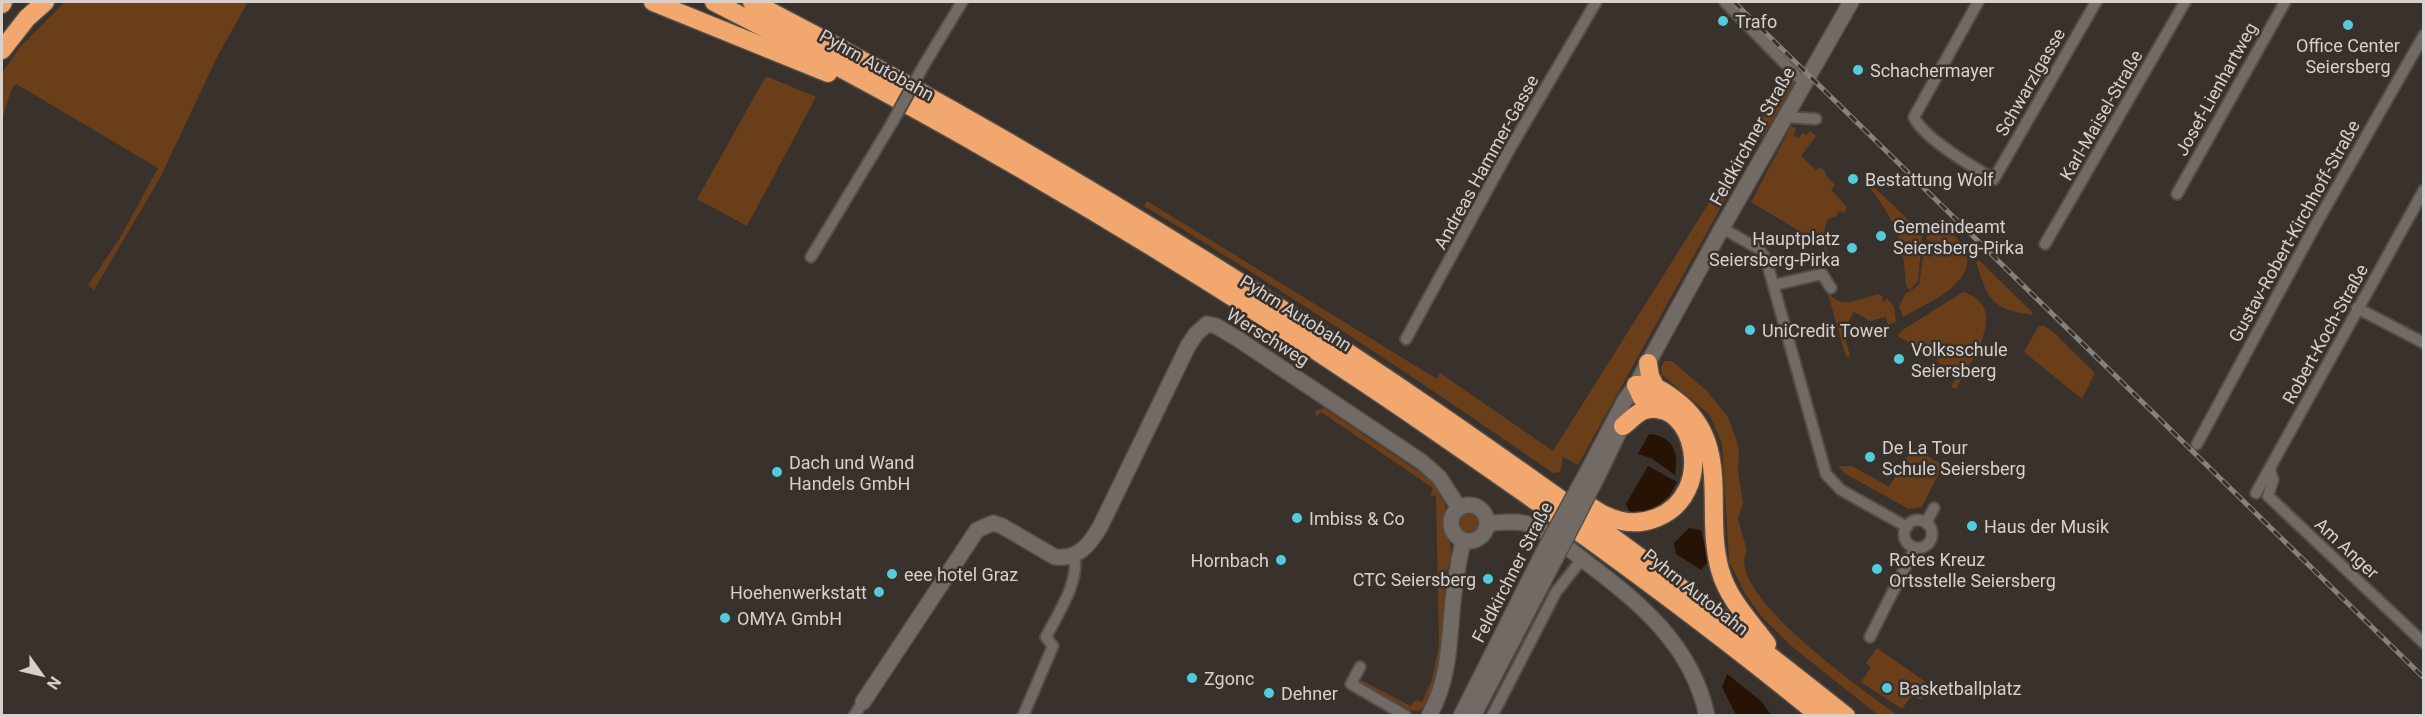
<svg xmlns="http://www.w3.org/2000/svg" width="2425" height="717" viewBox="0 0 2425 717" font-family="Roboto,sans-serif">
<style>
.green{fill:#6a3e19}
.water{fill:#271303}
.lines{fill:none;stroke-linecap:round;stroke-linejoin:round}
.street-casing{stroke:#524d48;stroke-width:14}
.secondary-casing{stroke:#524d48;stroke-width:18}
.highway-casing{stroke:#524d48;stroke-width:21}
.street{stroke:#726a64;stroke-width:10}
.secondary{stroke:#726a64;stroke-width:15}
.highway{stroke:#f1a76d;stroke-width:18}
.rail-casing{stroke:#87817d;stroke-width:5}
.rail{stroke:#38312c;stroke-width:3;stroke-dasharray:9;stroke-linecap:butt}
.street-bridge-casing{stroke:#524d48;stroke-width:14;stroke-linecap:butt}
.secondary-bridge-casing{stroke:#524d48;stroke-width:18;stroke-linecap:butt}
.street-bridge{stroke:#726a64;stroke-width:10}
.secondary-bridge{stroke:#726a64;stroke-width:15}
.poi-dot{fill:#53cbdb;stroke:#38312c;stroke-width:2}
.labels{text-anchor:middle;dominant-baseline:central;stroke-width:5;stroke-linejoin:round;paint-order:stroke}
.poi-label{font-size:18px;fill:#d6d1ce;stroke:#38312c;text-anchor:start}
.street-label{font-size:18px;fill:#d6d1ce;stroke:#38312c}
</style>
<rect width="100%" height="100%" fill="#38312c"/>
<g class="green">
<path d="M65,2H248L218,55L161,176L94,290L88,285L120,238L158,168L16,84L11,90L2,120V73L20,47Z"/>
<path d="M1782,70L1788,72L1796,81L1762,138L1734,173L1726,198L1578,465L1563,457L1560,472L1553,473C1419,380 1284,290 1144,206L1147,201L1437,379L1440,373L1553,451L1776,96L1783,77Z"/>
<path d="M766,76L816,97L747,226L697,199Z"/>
<path d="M1791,126L1796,129L1793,135L1799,138L1802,133L1807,135L1810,131L1816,136L1801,156L1816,170L1820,167L1826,172L1825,174L1835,185L1831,190L1847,207L1843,214L1842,211L1837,213V216L1828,219C1820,235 1827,250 1832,266L1828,267L1822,236L1811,238L1751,202Z"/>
<path d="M1871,184L1920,231L1922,236L1918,281L1910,290L1906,286C1904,244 1895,219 1869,187Z"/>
<path d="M1939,219L1944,226L1942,229L1945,232L1949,230C1955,237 1964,244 1966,252C1976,284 1925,304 1903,317L1899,307L1905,294L1919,285L1925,244H1929L1930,241L1926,239L1928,233Z"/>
<path d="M1979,260L2032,312V315C1991,309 1988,300 1976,262Z"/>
<path d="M1827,291C1840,311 1859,299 1878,294L1883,297L1882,300L1885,302L1887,298L1894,307L1896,322L1888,325L1886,317L1870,321L1854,312L1847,324L1852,327L1843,329L1850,356L1846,357Z"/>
<path d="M1963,292C2012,307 1970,363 1956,389L1951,387L1958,374L1937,362L1938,359L1897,336L1901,331Z"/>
<path d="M2043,325L2053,332L2095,373L2082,399L2024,352L2038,327Z"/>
<path d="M1665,361H1672L1707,391L1728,417L1733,430L1739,448L1738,471L1743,503L1738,519L1747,550C1722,592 1866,692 1897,715H1878L1790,645L1761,616L1745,594L1729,561L1722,444L1709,414L1662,375L1661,366Z"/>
<path d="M1324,408L1424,475C1432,482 1440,489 1444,500C1447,508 1444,514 1443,522C1443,532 1450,539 1451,549C1453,559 1446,569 1445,580C1443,611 1449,694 1418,711L1410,710L1360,682L1361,680L1411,706L1415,700L1422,702L1432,680L1439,645L1436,496L1430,495L1433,488L1321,412L1316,417L1315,411Z"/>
<path d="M1912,448L1943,465L1922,507L1909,509L1844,473L1839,466H1852L1889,487Z"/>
<circle cx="1469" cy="524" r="13"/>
<path d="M1877,648L1930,685L1921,700L1912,695L1902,709L1861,682L1871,667L1866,663Z"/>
</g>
<g class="water">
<path d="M1649,434C1674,436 1679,454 1675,475L1651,458L1638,454Z"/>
<path d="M1648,466L1677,482L1670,495L1651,512L1631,516L1626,504Z"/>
<path d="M1689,528L1701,530L1708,562L1701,570L1676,554L1674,543Z"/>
<path d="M1727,674L1761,701L1771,715H1736L1722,687Z"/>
</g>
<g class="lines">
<defs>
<g id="street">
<path d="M1725,2L1804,83"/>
<path d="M1978,2L1914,117C1924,139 1973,167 1994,179L2096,2"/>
<path d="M924,65L962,2"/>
<path d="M1785,117L1816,119"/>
<path d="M2177,194L2285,2"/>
<path d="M1722,228L1759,249L1766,259L1826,474L1841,490L1907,527"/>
<path d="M2045,244L2185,2"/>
<path d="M811,257L892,123"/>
<path d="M1774,285L1822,274L1831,288"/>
<path d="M2357,308L2424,343"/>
<path d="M1406,339L1508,152L1596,2"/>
<path d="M2197,444L2316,224L2424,35"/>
<path d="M2270,470L2273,480L2268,496L2424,643"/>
<path d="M2256,493L2424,190"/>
<circle cx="1918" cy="534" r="14"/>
<path d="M1926,523L1934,508"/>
<path d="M1870,637L1915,548"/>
<path d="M1360,667L1351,684L1406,716"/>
<path d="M854,716L863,702"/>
<path d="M1023,716L1053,646L1046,637C1058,613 1080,582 1074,555"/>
<path d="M1492,716L1556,592L1582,559"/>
</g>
<g id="secondary">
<path d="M1589,469L1625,400L1636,385L1722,228L1851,2"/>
<path d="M1598,475L1626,417"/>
<circle cx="1469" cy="523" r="18"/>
<path d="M1487,523C1500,523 1515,520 1528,524C1549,532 1568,548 1586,562C1640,603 1692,645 1707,716"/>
<path d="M863,702L977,530L993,523L1002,526L1055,557C1078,560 1090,544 1100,527L1188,346L1196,334L1207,324L1216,326L1238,339L1422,462L1439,477L1459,508"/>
<path d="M1429,716C1448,682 1449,648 1452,611C1454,587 1458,564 1463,541"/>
<path d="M1461,716L1543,553"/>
<path d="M1473,716L1555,559"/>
</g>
<g id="highway">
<path d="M653,2L828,73"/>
<path d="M714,2C968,131 1213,277 1447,439C1575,527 1700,618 1820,716"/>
<path d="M752,2C1143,204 1502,441 1846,716"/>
<path d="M2,4L3,2"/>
<path d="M2,50L27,18L45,2"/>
<path d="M1648,363L1650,376L1656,388"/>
<path d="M1661,410L1642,398L1636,385C1651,383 1662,390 1674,399C1734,443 1703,509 1720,570C1728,599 1750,621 1767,644"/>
<path d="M1591,507C1611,521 1633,527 1656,518C1718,494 1694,397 1645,410C1637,412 1630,421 1623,426"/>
</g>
</defs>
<use href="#street" class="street-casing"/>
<use href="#secondary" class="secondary-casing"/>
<use href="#highway" class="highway-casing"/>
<use href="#street" class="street"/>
<use href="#secondary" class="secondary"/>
<use href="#highway" class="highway"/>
<defs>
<path id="rail" d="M1734,2L2424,678"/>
</defs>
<use href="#rail" class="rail-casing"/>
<use href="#rail" class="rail"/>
<defs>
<path id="street-bridge" d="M892,123L924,65"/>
<g id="secondary-bridge">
<path d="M1543,553L1589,469"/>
<path d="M1555,559L1598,475"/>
</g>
</defs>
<use href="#street-bridge" class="street-bridge-casing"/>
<use href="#secondary-bridge" class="secondary-bridge-casing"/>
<use href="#street-bridge" class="street-bridge"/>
<use href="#secondary-bridge" class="secondary-bridge"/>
</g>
<g class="poi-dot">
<circle cx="1723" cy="21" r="6"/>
<circle cx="2348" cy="25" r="6"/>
<circle cx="1858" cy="70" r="6"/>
<circle cx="1853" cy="179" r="6"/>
<circle cx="1881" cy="236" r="6"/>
<circle cx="1852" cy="248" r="6"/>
<circle cx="1750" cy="330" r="6"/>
<circle cx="1899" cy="359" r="6"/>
<circle cx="1870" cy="457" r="6"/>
<circle cx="777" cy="472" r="6"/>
<circle cx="1297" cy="518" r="6"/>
<circle cx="1972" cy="526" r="6"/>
<circle cx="1281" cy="560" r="6"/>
<circle cx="1877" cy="569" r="6"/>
<circle cx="892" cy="574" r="6"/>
<circle cx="1488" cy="579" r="6"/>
<circle cx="879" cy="592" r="6"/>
<circle cx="725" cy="618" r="6"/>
<circle cx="1192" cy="678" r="6"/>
<circle cx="1887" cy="688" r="6"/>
<circle cx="1269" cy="693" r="6"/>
</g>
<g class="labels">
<g class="poi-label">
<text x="1735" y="21">Trafo</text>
<text x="2348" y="45" text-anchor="middle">Office Center<tspan x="2348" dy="21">Seiersberg</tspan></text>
<text x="1870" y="70">Schachermayer</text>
<text x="1865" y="179">Bestattung Wolf</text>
<text x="1893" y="226">Gemeindeamt<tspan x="1893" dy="21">Seiersberg-Pirka</tspan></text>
<text x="1840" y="238" text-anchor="end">Hauptplatz<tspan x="1840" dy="21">Seiersberg-Pirka</tspan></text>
<text x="1762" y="330">UniCredit Tower</text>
<text x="1911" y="349">Volksschule<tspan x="1911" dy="21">Seiersberg</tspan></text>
<text x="1882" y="447">De La Tour<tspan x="1882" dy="21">Schule Seiersberg</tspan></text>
<text x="789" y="462">Dach und Wand<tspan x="789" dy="21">Handels GmbH</tspan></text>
<text x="1309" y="518">Imbiss &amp; Co</text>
<text x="1984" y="526">Haus der Musik</text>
<text x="1889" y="559">Rotes Kreuz<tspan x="1889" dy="21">Ortsstelle Seiersberg</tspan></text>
<text x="1269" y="560" text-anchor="end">Hornbach</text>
<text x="904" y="574">eee hotel Graz</text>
<text x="1476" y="579" text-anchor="end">CTC Seiersberg</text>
<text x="867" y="592" text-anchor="end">Hoehenwerkstatt</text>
<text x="737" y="618">OMYA GmbH</text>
<text x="1204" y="678">Zgonc</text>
<text x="1899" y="688">Basketballplatz</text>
<text x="1281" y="693">Dehner</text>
</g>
<g class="street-label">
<text transform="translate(877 65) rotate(29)">Pyhrn Autobahn</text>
<text transform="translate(2030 82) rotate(-60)">Schwarzlgasse</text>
<text transform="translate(2216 89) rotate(-61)">Josef-Lienhartweg</text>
<text transform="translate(2101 115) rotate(-60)">Karl-Maisel-Straße</text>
<text transform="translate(1752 136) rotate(-61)">Feldkirchner Straße</text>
<text transform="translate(1486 162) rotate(-61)">Andreas Hammer-Gasse</text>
<text transform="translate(2294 231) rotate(-61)">Gustav-Robert-Kirchhoff-Straße</text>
<text transform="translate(1296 313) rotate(32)">Pyhrn Autobahn</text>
<text transform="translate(2325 334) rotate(-61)">Robert-Koch-Straße</text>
<text transform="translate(1268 337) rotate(32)">Werschweg</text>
<text transform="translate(2347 548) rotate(43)">Am Anger</text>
<text transform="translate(1512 572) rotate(-63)">Feldkirchner Straße</text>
<text transform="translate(1696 592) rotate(38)">Pyhrn Autobahn</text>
</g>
</g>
<rect width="2425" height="717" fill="none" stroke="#d6d1ce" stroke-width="6"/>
<g transform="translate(42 675) rotate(124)" stroke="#38312c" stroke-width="4.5" paint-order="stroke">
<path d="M0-4.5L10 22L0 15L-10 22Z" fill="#d6d1ce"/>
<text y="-9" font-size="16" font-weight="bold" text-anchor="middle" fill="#d6d1ce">N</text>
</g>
</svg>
